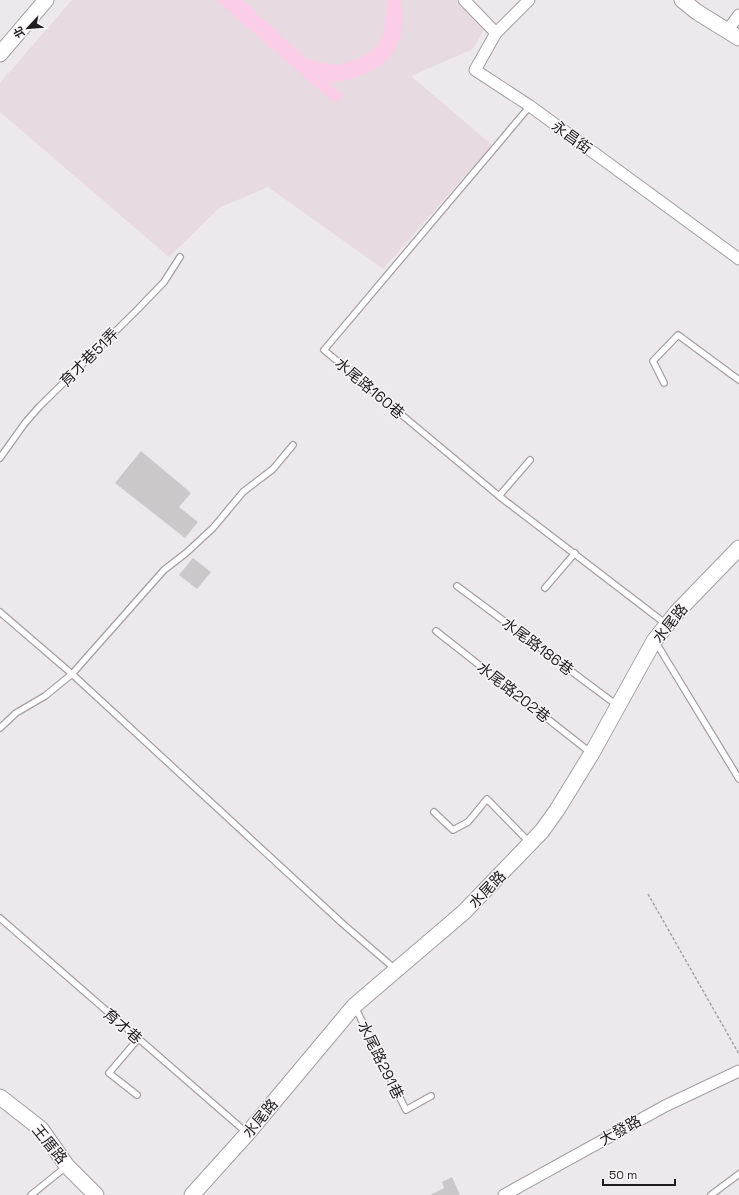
<svg xmlns="http://www.w3.org/2000/svg" width="739" height="1195" viewBox="0 0 739 1195" font-family="'Space Grotesk','Noto Sans TC',sans-serif">
<style>
.built{fill:#e7dae1}
.green{fill:#fbcde7}
.building{fill:#ccc8ca}
.lines{fill:none;stroke-linecap:round;stroke-linejoin:round}
.lane-casing{stroke:#a49fa2;stroke-width:8}
.street-casing{stroke:#a49fa2;stroke-width:13}
.secondary-casing{stroke:#a49fa2;stroke-width:17}
.path{stroke:#a4a0a3;stroke-width:1.5;stroke-dasharray:3 2;stroke-linecap:butt}
.lane{stroke:#fff;stroke-width:5.5}
.street{stroke:#fff;stroke-width:11}
.secondary{stroke:#fff;stroke-width:15}
.labels{text-anchor:middle;dominant-baseline:central;stroke-width:3;stroke-linejoin:round;paint-order:stroke}
.street-label{font-size:15px;fill:#1f1d1e;stroke:#faf6f8}
</style>
<rect width="100%" height="100%" fill="#ede8eb"/>
<path class="built" d="M72,0H456L484,29L473,49L411,76L492,145L383,269L268,187L219,208L169,257L0,112V83Z"/>
<path class="green" d="M216,0H243L307,59L322,63L338,65L355,60L369,53L377,46L384,33L388,0H401C401,6 403,13 403,19C401,65 369,77 329,83L344,95L335,103Z"/>
<g class="building">
<path d="M141,451L191,493L179,507L198,522L185,538L115,483Z"/>
<path d="M193,558L211,572L197,589L179,575Z"/>
<path d="M452,1177L460,1195H430L444,1188L442,1182Z"/>
</g>
<g class="lines">
<defs>
<g id="lane">
<path d="M530,106L324,350L499,496L666,624"/>
<path d="M664,383L653,361L678,335L739,380"/>
<path d="M0,458L25,423L39,407L138,309L164,282L180,257"/>
<path d="M499,496L530,460"/>
<path d="M457,586L618,706"/>
<path d="M545,588L575,553"/>
<path d="M0,612L72,674L343,924L395,969"/>
<path d="M436,631L591,753"/>
<path d="M655,641L739,779"/>
<path d="M0,728L16,713L45,696L72,674L164,570L186,553L213,528L243,492L273,469L293,445"/>
<path d="M434,812L453,830L468,822L487,799L529,842"/>
<path d="M0,918L247,1133"/>
<path d="M355,1007L406,1110L431,1096"/>
<path d="M137,1095L109,1073L138,1039"/>
<path d="M31,1195L67,1166"/>
<path d="M711,1195L739,1174"/>
</g>
<g id="street">
<path d="M464,0L496,33"/>
<path d="M529,0L496,33L475,70L530,106L739,259"/>
<path d="M727,31L739,15"/>
<path d="M504,1195L665,1106L739,1071"/>
</g>
<g id="secondary">
<path d="M682,0L697,12L739,38"/>
<path d="M0,54L46,0"/>
<path d="M0,1097L41,1129L67,1166L96,1195"/>
<path d="M192,1195L247,1134L354,1006L464,912L542,831L557,810L592,753L654,641L677,612L739,548"/>
</g>
</defs>
<use href="#lane" class="lane-casing"/>
<use href="#street" class="street-casing"/>
<use href="#secondary" class="secondary-casing"/>
<path class="path" d="M648,894L739,1054"/>
<use href="#lane" class="lane"/>
<use href="#street" class="street"/>
<use href="#secondary" class="secondary"/>
</g>
<g class="labels">
<g class="street-label">
<text transform="translate(572 137) rotate(36)">永昌街</text>
<text transform="translate(89 357) rotate(-45)">育才巷51弄</text>
<text transform="translate(370 388) rotate(40)">水尾路160巷</text>
<text transform="translate(670 623) rotate(-51)">水尾路</text>
<text transform="translate(538 646) rotate(37)">水尾路186巷</text>
<text transform="translate(514 692) rotate(38)">水尾路202巷</text>
<text transform="translate(487 889) rotate(-46)">水尾路</text>
<text transform="translate(123 1026) rotate(41)">育才巷</text>
<text transform="translate(381 1060) rotate(64)">水尾路291巷</text>
<text transform="translate(260 1118) rotate(-50)">水尾路</text>
<text transform="translate(620 1130) rotate(-29)">大發路</text>
<text transform="translate(50 1144) rotate(51)">王厝路</text>
</g>
</g>
<g transform="translate(28 28) rotate(244)" stroke="#faf6f8" stroke-width="3" paint-order="stroke">
<path d="M0-3L7 15L0 10L-7 15Z" fill="#1f1d1e"/>
<text y="-6" font-size="11" font-weight="bold" text-anchor="middle" fill="#1f1d1e">北</text>
</g>
<path d="M603 1179v6h72v-6" fill="none" stroke="#1f1d1e" stroke-width="2"/>
<text x="609" y="1179" font-size="12" fill="#1f1d1e" stroke="#faf6f8" stroke-width="3" paint-order="stroke">50 m</text>
</svg>
